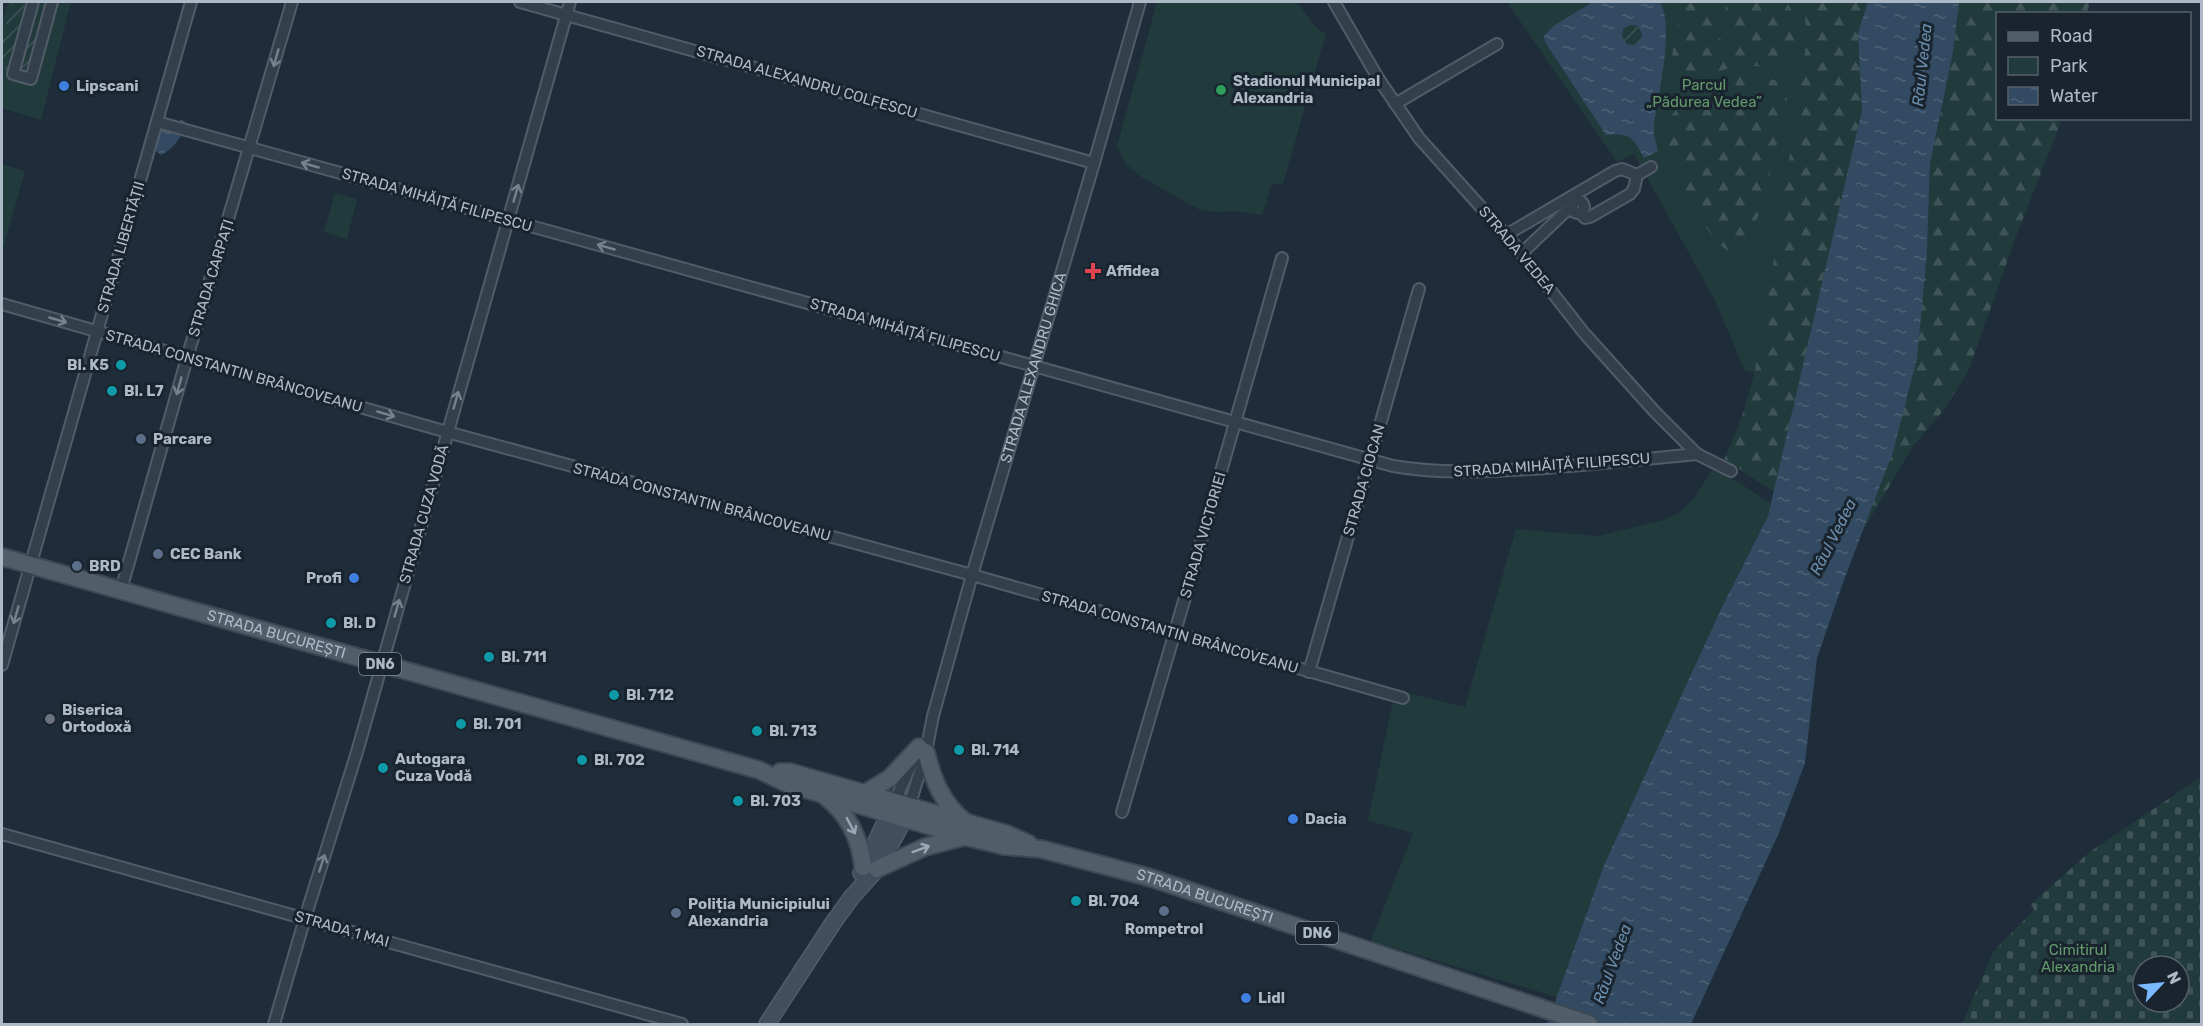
<svg xmlns="http://www.w3.org/2000/svg" width="2203" height="1026" viewBox="0 0 2203 1026" font-family="Rubik,sans-serif">
<style>
.green{fill:#213a3b}
.forest{fill:url(#forest-firs)}
.cemetery{fill:url(#cemetery-stones);fill-rule:evenodd}
.garden{fill:url(#garden-furrows)}
.water{fill:url(#water-ripples);fill-rule:evenodd}
.lines{fill:none;stroke-linecap:round;stroke-linejoin:round}
.street-casing{stroke:#515c68;stroke-width:14}
.secondary-casing{stroke:#515c68;stroke-width:18}
.primary-casing{stroke:#3d4854;stroke-width:20}
.street{stroke:#333f4a;stroke-width:10}
.secondary{stroke:#414e5d;stroke-width:15}
.primary{stroke:#515e6a;stroke-width:16}
.oneway{stroke:#77828f}
.oneway2{stroke:#9ba7b4}
.shop-dot{fill:#3f7fe0;stroke:#19242e;stroke-width:2}
.leisure-dot{fill:#2e9e5b;stroke:#19242e;stroke-width:2}
.health-dot{fill:#e0444e;stroke:#19242e;stroke-width:2}
.culture-dot{fill:#0f9aa8;stroke:#19242e;stroke-width:2}
.service-dot{fill:#5c6f8a;stroke:#19242e;stroke-width:2}
.worship-dot{fill:#6b7280;stroke:#19242e;stroke-width:2}
.labels{text-anchor:middle;dominant-baseline:central;stroke-width:6;stroke-linejoin:round;paint-order:stroke}
.shield{fill:#19242e;stroke:#818c99;stroke-width:1.5}
.shield-label{font-size:14px;font-weight:bold;fill:#aeb9c7}
.poi-label{font-size:15px;font-weight:bold;fill:#aeb9c7;stroke:#19242e;text-anchor:start}
.street-label{font-size:15px;fill:#aeb9c7;stroke:#19242e}
.park-label{font-size:15px;fill:#64996b;stroke:#19242e}
.water-label{font-size:16px;font-style:italic;fill:#6c8dac;stroke:#19242e}
</style>
<defs>
<pattern id="forest-firs" width="22" height="20" patternUnits="userSpaceOnUse" patternTransform="scale(1.5)"><rect width="22" height="20" fill="#213a3b"/><path d="M5 1l3.5 6h-7zM16 11l3.5 6h-7z" fill="#3f5456"/></pattern>
<pattern id="cemetery-stones" width="16" height="16" patternUnits="userSpaceOnUse" patternTransform="scale(1.5)"><rect width="16" height="16" fill="#213a3b"/><path d="M2 7V4a2 2 0 0 1 4 0v3zM10 15v-3a2 2 0 0 1 4 0v3z" fill="#3f5456"/></pattern>
<pattern id="garden-furrows" width="10" height="10" patternUnits="userSpaceOnUse" patternTransform="scale(1.5)"><rect width="10" height="10" fill="#213a3b"/><path d="M-1 1l2-2M0 10L10 0M9 11l2-2" fill="none" stroke="#3f5456"/></pattern>
<pattern id="water-ripples" width="26" height="14" patternUnits="userSpaceOnUse" patternTransform="scale(1.5)"><rect width="26" height="14" fill="#324a62"/><path d="M2 4q2-2 4 0t4 0M15 11q2-2 4 0t4 0" fill="none" stroke="#4d6277"/></pattern>
</defs>
<rect width="100%" height="100%" fill="#1f2d3a"/>
<g class="green">
<path d="M8,2H71L41,120L2,108V24Z"/>
<path d="M1157,2H1296C1307,12 1312,28 1326,33L1283,184H1272L1262,215L1233,211L1216,212L1200,210L1140,176L1125,163L1117,146Z"/>
<path d="M1507,2H1813L1764,335L1756,373L1744,370L1716,302L1634,154L1617,162Z"/>
<path d="M2,164L25,171L2,253Z"/>
<path d="M335,193L357,199L347,239L324,232Z"/>
<path d="M1713,469L1737,481L1771,504L1768,516L1720,611L1604,865L1557,997L1371,941L1413,833L1368,821L1395,690L1465,707L1516,529L1598,536L1667,519L1680,512L1694,498Z"/>
</g>
<g class="forest">
<path d="M1682,2H1715L1719,34L1729,68C1705,76 1692,84 1670,67Z"/>
<path d="M1725,2H1787C1801,25 1799,50 1783,72L1756,66H1738L1729,32Z"/>
<path d="M1798,2H1868L1858,33L1862,110L1774,492L1724,459C1757,393 1764,323 1775,252C1786,181 1797,110 1807,39L1805,19Z"/>
<path d="M1959,2H2090L2087,13L1998,14V118L2061,119L2059,127L2017,234L1968,372L1942,412L1913,446L1861,534L1927,253L1930,164L1953,52Z"/>
<path d="M1755,75L1778,81L1787,99L1763,205L1748,239L1730,252C1702,238 1666,156 1664,124C1691,91 1711,77 1755,75Z"/>
</g>
<path class="cemetery" d="M2201,777V1024H1962L1993,952L2034,910L2031,904L2091,851ZM2143,966H2179V1002H2143Z"/>
<g class="garden">
<path d="M12,2H25L8,70L2,69V39Z"/>
<circle cx="1632" cy="35" r="10"/>
<path d="M28,37L38,39L28,74L18,72Z"/>
</g>
<g class="water">
<path d="M1593,2H1660C1675,28 1658,93 1654,125V135L1658,151L1644,158C1633,137 1630,133 1606,135L1545,42L1544,36L1553,26ZM1630,25L1638,26L1642,34L1640,41L1635,45L1627,44L1622,37L1623,29Z"/>
<path d="M1868,2H1959L1953,52L1930,164L1927,253L1917,358L1893,452L1845,577L1817,658L1805,763L1778,835L1691,1024H1547L1604,865L1720,611L1768,516L1862,110L1858,33Z"/>
<path d="M153,118L168,126L182,120L185,122C183,137 174,148 161,155L156,151L159,132L150,129Z"/>
</g>
<g class="lines">
<defs>
<g id="street">
<path d="M33,2L13,74L31,79L52,2"/>
<path d="M520,2L1094,163"/>
<path d="M1334,2L1378,78L1419,138L1515,245L1584,333L1655,412L1697,454L1731,471"/>
<path d="M1395,104L1497,44"/>
<path d="M157,122L1393,466C1444,475 1494,471 1545,468C1596,464 1647,459 1697,454"/>
<circle cx="1578" cy="207" r="6"/>
<path d="M1580,213L1585,218L1590,217L1630,194L1634,189L1637,175"/>
<path d="M1506,235L1615,171L1622,169L1637,175L1651,167"/>
<path d="M1522,253L1564,213L1572,208"/>
<path d="M2,304L447,432L972,575L1403,698"/>
<path d="M121,590L187,358L292,2"/>
<path d="M2,665L191,2"/>
<path d="M1309,672L1419,289"/>
<path d="M893,805L914,759"/>
<path id="s1" d="M908,810L926,752L933,716L972,575L1094,163L1140,2"/>
<path d="M1122,812L1184,601L1282,258"/>
<path d="M2,834L682,1024"/>
<path d="M274,1024L305,918L357,752L570,2"/>
</g>
<g id="secondary">
<path d="M861,873L889,814"/>
<path d="M767,1024L833,923L851,898L877,869L905,818"/>
</g>
<g id="primary">
<path id="s2" d="M2,557L759,770L788,784L967,837L1004,846L1041,849L1148,877L1589,1024"/>
<path d="M926,752C933,780 942,803 965,822"/>
<path d="M780,772H790L1007,834L1029,844"/>
<path d="M864,794L890,778L919,747"/>
<path d="M826,797C848,814 860,839 863,867"/>
<path d="M877,869L925,847L963,837"/>
</g>
</defs>
<use href="#street" class="street-casing"/>
<use href="#secondary" class="secondary-casing"/>
<use href="#primary" class="primary-casing"/>
<use href="#street" class="street"/>
<use href="#secondary" class="secondary"/>
<use href="#primary" class="primary"/>
</g>
<defs><path id="oneway-shaft" d="M-6 0H5M1.5-3L5.5 0L1.5 3" fill="none" stroke-width="1.6" stroke-linecap="round" stroke-linejoin="round" transform="scale(1.5)"/></defs>
<g class="oneway">
<use href="#oneway-shaft" transform="translate(276 58) rotate(106)"/>
<use href="#oneway-shaft" transform="translate(310 165) rotate(-164)"/>
<use href="#oneway-shaft" transform="translate(516 193) rotate(-74)"/>
<use href="#oneway-shaft" transform="translate(606 247) rotate(-164)"/>
<use href="#oneway-shaft" transform="translate(58 320) rotate(16)"/>
<use href="#oneway-shaft" transform="translate(179 386) rotate(106)"/>
<use href="#oneway-shaft" transform="translate(456 400) rotate(-74)"/>
<use href="#oneway-shaft" transform="translate(386 414) rotate(16)"/>
<use href="#oneway-shaft" transform="translate(397 608) rotate(-74)"/>
<use href="#oneway-shaft" transform="translate(16 615) rotate(106)"/>
<use href="#oneway-shaft" transform="translate(322 863) rotate(-72)"/>
</g>
<g class="oneway2">
<use href="#oneway-shaft" transform="translate(851 826) rotate(62)"/>
<use href="#oneway-shaft" transform="translate(921 849) rotate(-20)"/>
</g>
<g class="shop-dot">
<circle cx="64" cy="86" r="6"/>
<circle cx="354" cy="578" r="6"/>
<circle cx="1293" cy="819" r="6"/>
<circle cx="1246" cy="998" r="6"/>
</g>
<circle class="leisure-dot" cx="1221" cy="90" r="6"/>
<path class="health-dot" d="M1090 262h6v6h6v6h-6v6h-6v-6h-6v-6h6z"/>
<g class="culture-dot">
<circle cx="121" cy="365" r="6"/>
<circle cx="112" cy="391" r="6"/>
<circle cx="331" cy="623" r="6"/>
<circle cx="489" cy="657" r="6"/>
<circle cx="614" cy="695" r="6"/>
<circle cx="461" cy="724" r="6"/>
<circle cx="757" cy="731" r="6"/>
<circle cx="959" cy="750" r="6"/>
<circle cx="582" cy="760" r="6"/>
<circle cx="383" cy="768" r="6"/>
<circle cx="738" cy="801" r="6"/>
<circle cx="1076" cy="901" r="6"/>
</g>
<g class="service-dot">
<circle cx="141" cy="439" r="6"/>
<circle cx="158" cy="554" r="6"/>
<circle cx="77" cy="566" r="6"/>
<circle cx="1164" cy="911" r="6"/>
<circle cx="676" cy="913" r="6"/>
</g>
<circle class="worship-dot" cx="50" cy="719" r="6"/>
<g class="labels">
<g class="shield">
<rect x="359" y="653" width="42" height="22" rx="4.5"/>
<rect x="1296" y="922" width="42" height="22" rx="4.5"/>
</g>
<g class="shield-label">
<text x="380" y="664">DN6</text>
<text x="1317" y="933">DN6</text>
</g>
<g class="poi-label">
<text x="1233" y="81">Stadionul Municipal<tspan x="1233" dy="17">Alexandria</tspan></text>
<text x="76" y="86">Lipscani</text>
<text x="1106" y="271">Affidea</text>
<text x="109" y="365" text-anchor="end">Bl. K5</text>
<text x="124" y="391">Bl. L7</text>
<text x="153" y="439">Parcare</text>
<text x="170" y="554">CEC Bank</text>
<text x="89" y="566">BRD</text>
<text x="342" y="578" text-anchor="end">Profi</text>
<text x="343" y="623">Bl. D</text>
<text x="501" y="657">Bl. 711</text>
<text x="626" y="695">Bl. 712</text>
<text x="62" y="710">Biserica<tspan x="62" dy="17">Ortodoxă</tspan></text>
<text x="473" y="724">Bl. 701</text>
<text x="769" y="731">Bl. 713</text>
<text x="971" y="750">Bl. 714</text>
<text x="395" y="759">Autogara<tspan x="395" dy="17">Cuza Vodă</tspan></text>
<text x="594" y="760">Bl. 702</text>
<text x="750" y="801">Bl. 703</text>
<text x="1305" y="819">Dacia</text>
<text x="1088" y="901">Bl. 704</text>
<text x="688" y="904">Poliția Municipiului<tspan x="688" dy="17">Alexandria</tspan></text>
<text x="1164" y="929" text-anchor="middle">Rompetrol</text>
<text x="1258" y="998">Lidl</text>
</g>
<g class="street-label">
<text transform="translate(807 82) rotate(16)">STRADA ALEXANDRU COLFESCU</text>
<text transform="translate(437 200) rotate(16)">STRADA MIHĂIȚĂ FILIPESCU</text>
<text transform="translate(121 247) rotate(-74)">STRADA LIBERTĂȚII</text>
<text transform="translate(1517 250) rotate(50)">STRADA VEDEA</text>
<text transform="translate(211 278) rotate(-73)">STRADA CARPAȚI</text>
<text transform="translate(905 330) rotate(16)">STRADA MIHĂIȚĂ FILIPESCU</text>
<text stroke="none"><textPath href="#s1" startOffset="460">STRADA ALEXANDRU GHICA</textPath></text>
<text transform="translate(234 371) rotate(16)">STRADA CONSTANTIN BRÂNCOVEANU</text>
<text transform="translate(1552 465) rotate(-4)">STRADA MIHĂIȚĂ FILIPESCU</text>
<text transform="translate(1364 480) rotate(-74)">STRADA CIOCAN</text>
<text transform="translate(702 502) rotate(15)">STRADA CONSTANTIN BRÂNCOVEANU</text>
<text transform="translate(424 514) rotate(-74)">STRADA CUZA VODĂ</text>
<text transform="translate(1203 535) rotate(-74)">STRADA VICTORIEI</text>
<text transform="translate(1170 632) rotate(16)">STRADA CONSTANTIN BRÂNCOVEANU</text>
<text stroke="none"><textPath href="#s2" startOffset="285">STRADA BUCUREȘTI</textPath></text>
<text stroke="none"><textPath href="#s2" startOffset="1251">STRADA BUCUREȘTI</textPath></text>
<text transform="translate(342 929) rotate(16)">STRADA 1 MAI</text>
</g>
<g class="park-label">
<text x="1704" y="85">Parcul<tspan x="1704" dy="17">„Pădurea Vedea”</tspan></text>
<text x="2078" y="950">Cimitirul<tspan x="2078" dy="17">Alexandria</tspan></text>
</g>
<g class="water-label">
<text transform="translate(1922 65) rotate(-84)">Râul Vedea</text>
<text transform="translate(1833 537) rotate(-63)">Râul Vedea</text>
<text transform="translate(1612 964) rotate(-70)">Râul Vedea</text>
</g>
</g>
<rect width="2203" height="1026" fill="none" stroke="#aeb9c7" stroke-width="6"/>
<rect x="1996" y="12" width="195" height="108" fill="#19242e" stroke="#55606b" stroke-width="1.5"/>
<rect x="2008" y="32" width="30" height="9" fill="#515e6a" stroke="#55606b" stroke-width="1.5"/>
<text x="2050" y="42" font-size="18" fill="#aeb9c7">Road</text>
<rect x="2008" y="57" width="30" height="18" fill="#213a3b" stroke="#55606b" stroke-width="1.5"/>
<text x="2050" y="72" font-size="18" fill="#aeb9c7">Park</text>
<rect x="2008" y="87" width="30" height="18" fill="url(#water-ripples)" stroke="#55606b" stroke-width="1.5"/>
<text x="2050" y="102" font-size="18" fill="#aeb9c7">Water</text>
<g transform="translate(2161 984) rotate(64)"><circle r="28" fill="#19242e" stroke="#55606b" stroke-width="1.5"/>
<path d="M0-4.5L10 22L0 15L-10 22Z" fill="#7bb9fe"/>
<text y="-9" font-size="16" font-weight="bold" text-anchor="middle" fill="#aeb9c7">N</text>
</g>
</svg>
